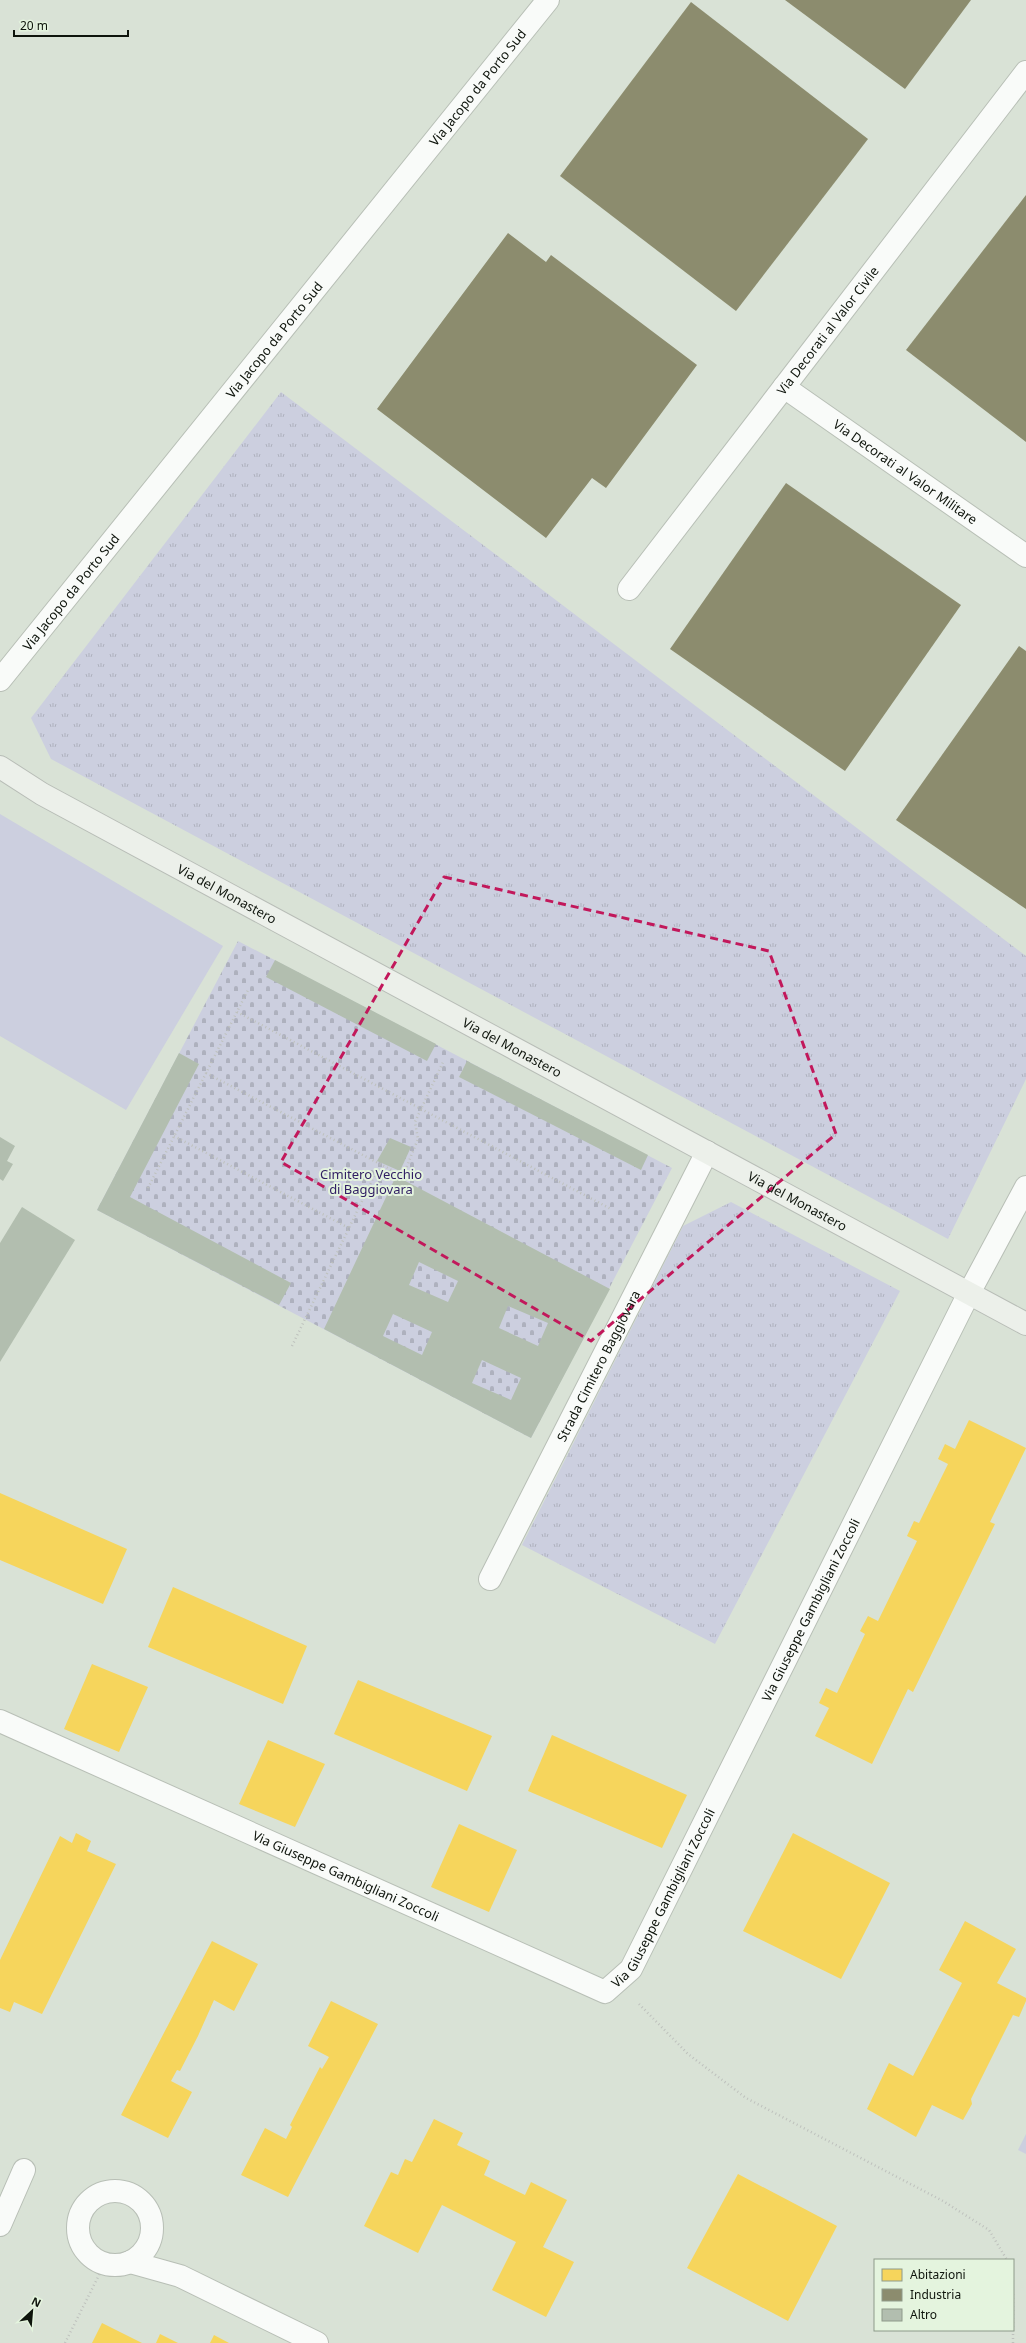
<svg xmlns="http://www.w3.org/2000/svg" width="1026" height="2343" viewBox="0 0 1026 2343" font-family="'Noto Sans',sans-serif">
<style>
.grass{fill:#cccfdf}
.cemetery{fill:url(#cemetery-stones)}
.park{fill:url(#park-tufts)}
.homes{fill:#f6d55c}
.industry{fill:#8c8c6e}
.building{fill:#b2beaf;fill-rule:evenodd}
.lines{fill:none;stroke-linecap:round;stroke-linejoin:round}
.minor-casing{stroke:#b8bfb6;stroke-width:24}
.major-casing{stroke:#b8bdb7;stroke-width:24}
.path{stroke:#bec1bd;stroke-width:2.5;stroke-dasharray:1 3;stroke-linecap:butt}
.minor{stroke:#f9fbf9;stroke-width:22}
.major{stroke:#ecf0ea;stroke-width:22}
.marked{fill:none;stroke:#c2185b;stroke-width:3;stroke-dasharray:8 5;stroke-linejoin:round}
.labels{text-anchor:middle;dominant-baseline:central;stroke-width:4;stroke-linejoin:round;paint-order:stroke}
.street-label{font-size:13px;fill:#0e140c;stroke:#e4f4de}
.park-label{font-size:13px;fill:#301e63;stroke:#e4f4de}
</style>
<defs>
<pattern id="cemetery-stones" width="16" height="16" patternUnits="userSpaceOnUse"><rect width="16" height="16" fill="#cccfdf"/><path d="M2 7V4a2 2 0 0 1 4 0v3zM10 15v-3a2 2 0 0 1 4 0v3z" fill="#aeb1be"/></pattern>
<pattern id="park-tufts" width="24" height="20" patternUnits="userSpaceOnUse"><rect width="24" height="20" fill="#cccfdf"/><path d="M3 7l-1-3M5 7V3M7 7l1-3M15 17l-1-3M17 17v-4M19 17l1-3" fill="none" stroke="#aeb1be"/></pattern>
</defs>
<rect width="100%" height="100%" fill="#d9e2d6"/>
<g class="grass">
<path d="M0,814L223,946L126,1110L0,1036Z"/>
<path d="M1026,2134V2154L1018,2150Z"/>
</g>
<path class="cemetery" d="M238,941L672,1168L531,1438L97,1210Z"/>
<g class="park">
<path d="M281,392L1026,956V1079L948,1239L51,759L31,718Z"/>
<path d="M731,1202L900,1291L715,1644L522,1545L683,1226Z"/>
</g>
<g class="homes">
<path d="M969,1420L1026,1448L990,1522L995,1524L913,1692L908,1689L872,1764L815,1736L829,1708L819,1703L826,1688L837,1693L865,1634L860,1631L868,1616L878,1621L917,1541L907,1536L914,1521L919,1523L948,1464L938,1459L945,1444L955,1449Z"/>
<path d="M0,1493L127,1549L103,1604L0,1560Z"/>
<path d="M173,1587L307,1646L283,1704L148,1647Z"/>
<path d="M92,1664L148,1687L119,1752L64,1729Z"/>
<path d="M358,1680L492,1736L467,1791L334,1734Z"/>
<path d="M552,1735L687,1795L662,1848L528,1791Z"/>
<path d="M268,1740L325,1764L295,1827L239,1804Z"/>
<path d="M459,1824L517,1850L489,1912L431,1887Z"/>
<path d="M76,1833L91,1841L87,1851L116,1864L42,2014L14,2002L10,2012L0,2008V1960L60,1836L72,1843Z"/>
<path d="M793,1833L890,1883L841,1979L743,1931Z"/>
<path d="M965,1921L1016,1949L997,1983L1026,1998V2001L1019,2017L1013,2015L971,2099L972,2104L963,2120L932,2105L916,2137L867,2109L889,2063L913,2076L962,1983L939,1970Z"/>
<path d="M212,1941L258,1964L234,2011L214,2000L198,2036L180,2071L177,2070L171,2081L192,2092L168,2138L121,2115Z"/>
<path d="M331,2001L378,2024L288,2197L241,2175L265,2128L286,2139L292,2127L290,2125L320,2067L322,2069L329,2057L308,2046Z"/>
<path d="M434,2119L463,2133L457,2145L490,2161L484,2175L525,2195L531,2182L567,2200L543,2247L574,2262L546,2317L492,2290L516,2242L442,2205L418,2253L364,2226L391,2172L398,2175L405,2159L412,2162Z"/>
<path d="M738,2174L837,2226L788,2321L687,2268Z"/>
<path d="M102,2323L142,2343H92Z"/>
<path d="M160,2334L178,2343H156Z"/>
<path d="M214,2335L229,2343H210Z"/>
</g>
<g class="industry">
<path d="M785,0H971L905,89Z"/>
<path d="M691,2L868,139L736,311L560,176Z"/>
<path d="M1026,195V442L906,350Z"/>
<path d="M508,233L546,262L551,255L697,365L606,488L592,478L546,538L377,409Z"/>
<path d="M786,483L961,605L845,771L670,649Z"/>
<path d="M1019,646L1026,651V909L896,820Z"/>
</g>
<g class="building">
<path d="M275,960L436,1044L427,1061L266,977Z"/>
<path d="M179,1053L199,1064L130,1197L291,1283L279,1305L97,1210Z"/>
<path d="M467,1061L648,1155L641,1170L459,1077Z"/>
<path d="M0,1137L15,1146L7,1161L13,1164L3,1181L0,1179Z"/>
<path d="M390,1138L411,1147L400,1171L377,1161Z"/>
<path d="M396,1176L610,1289L531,1438L324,1329ZM419,1262L458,1281L448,1302L409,1285ZM508,1306L548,1323L538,1346L499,1328ZM393,1314L432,1332L422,1355L383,1336ZM482,1360L521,1378L511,1400L472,1383Z"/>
<path d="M22,1207L75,1240L0,1362V1243Z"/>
</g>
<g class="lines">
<defs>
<g id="minor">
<path id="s1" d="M784,387L1026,556"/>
<path id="s2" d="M629,589L1026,72"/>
<path id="s3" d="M0,680L548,0"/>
<path id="s4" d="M490,1579L707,1152"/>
<path id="s5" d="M0,1721L605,1992L631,1969L969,1293L1026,1187"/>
<circle cx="115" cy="2228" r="37"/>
<path d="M0,2225L24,2170"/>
<path d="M130,2262L180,2276L317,2343"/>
</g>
<g id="major">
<path id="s6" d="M0,767L42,794L1026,1324"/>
</g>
</defs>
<use href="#minor" class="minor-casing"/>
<use href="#major" class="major-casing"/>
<g class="path">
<path d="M237,1012L611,1209"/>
<path d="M206,1073L403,1176L418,1139L415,1122L444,1060"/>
<path d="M174,1136L349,1228"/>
<path d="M148,1188L249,988"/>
<path d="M292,1346L379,1166"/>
<path d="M639,2004L688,2054L746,2098L943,2201L989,2230L1007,2260"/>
<path d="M65,2343L100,2273"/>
<path d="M1013,2343V2293"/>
</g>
<use href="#minor" class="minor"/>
<use href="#major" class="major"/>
</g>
<path class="marked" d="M444,877L769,951L836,1134L591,1341L281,1162Z"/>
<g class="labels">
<g class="street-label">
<text stroke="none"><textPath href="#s3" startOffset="761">Via Jacopo da Porto Sud</textPath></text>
<text stroke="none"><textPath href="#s2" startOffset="326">Via Decorati al Valor Civile</textPath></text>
<text stroke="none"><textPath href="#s3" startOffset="437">Via Jacopo da Porto Sud</textPath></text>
<text stroke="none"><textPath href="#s1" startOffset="148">Via Decorati al Valor Militare</textPath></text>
<text stroke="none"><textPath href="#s3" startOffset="113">Via Jacopo da Porto Sud</textPath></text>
<text stroke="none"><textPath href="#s6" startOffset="260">Via del Monastero</textPath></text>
<text stroke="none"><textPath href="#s6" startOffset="584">Via del Monastero</textPath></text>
<text stroke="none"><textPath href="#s6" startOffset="908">Via del Monastero</textPath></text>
<text stroke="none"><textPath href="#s4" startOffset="239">Strada Cimitero Baggiovara</textPath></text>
<text stroke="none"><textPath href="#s5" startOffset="1099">Via Giuseppe Gambigliani Zoccoli</textPath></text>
<text stroke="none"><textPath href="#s5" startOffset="379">Via Giuseppe Gambigliani Zoccoli</textPath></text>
<text stroke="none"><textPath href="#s5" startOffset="775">Via Giuseppe Gambigliani Zoccoli</textPath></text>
</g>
<g class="park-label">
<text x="371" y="1174">Cimitero Vecchio<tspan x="371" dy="15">di Baggiovara</tspan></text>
</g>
</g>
<rect x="874" y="2259" width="140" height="72" fill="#e4f4de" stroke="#8e9a8a"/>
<rect x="882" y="2269" width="20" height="12" fill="#f6d55c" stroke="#8e9a8a"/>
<text x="910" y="2279" font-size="12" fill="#0e140c">Abitazioni</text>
<rect x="882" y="2289" width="20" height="12" fill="#8c8c6e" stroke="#8e9a8a"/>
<text x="910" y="2299" font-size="12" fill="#0e140c">Industria</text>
<rect x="882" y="2309" width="20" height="12" fill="#b2beaf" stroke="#8e9a8a"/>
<text x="910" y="2319" font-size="12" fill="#0e140c">Altro</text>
<g transform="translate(32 2311) rotate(26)" stroke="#e4f4de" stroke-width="3" paint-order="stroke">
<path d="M0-3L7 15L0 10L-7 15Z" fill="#0e140c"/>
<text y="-6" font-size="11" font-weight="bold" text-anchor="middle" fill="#0e140c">N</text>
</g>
<path d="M14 30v6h114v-6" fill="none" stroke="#0e140c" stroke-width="2"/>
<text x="20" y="30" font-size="12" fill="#0e140c" stroke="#e4f4de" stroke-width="3" paint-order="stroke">20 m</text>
</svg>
